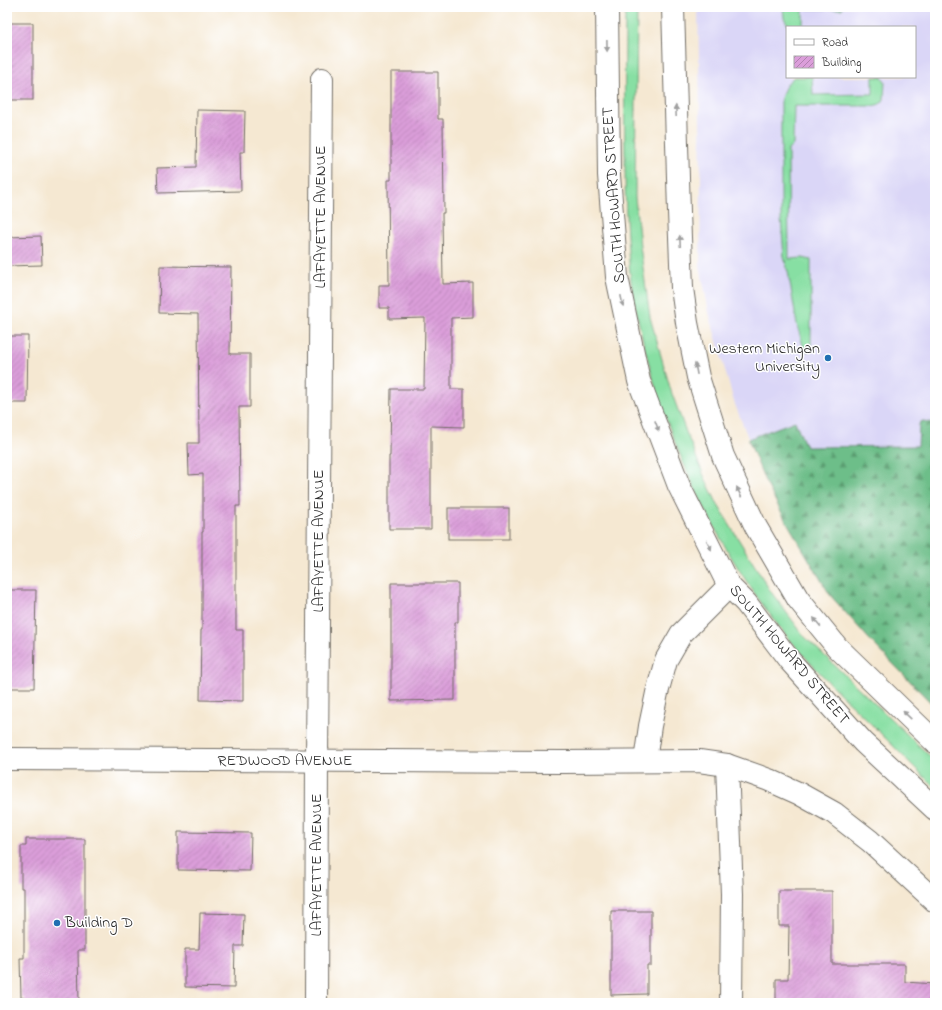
<svg xmlns="http://www.w3.org/2000/svg" width="942" height="1010" viewBox="0 0 942 1010" font-family="'Indie Flower',sans-serif">
<style>
.built{fill:#dad6f7;fill-rule:evenodd}
.grass{fill:#87dfa3;stroke:#598567}
.forest{fill:url(#forest-firs);stroke:#4c745a}
.building{fill:url(#building-hatch)}
.lines{fill:none;stroke-linecap:round;stroke-linejoin:round}
.minor-casing{stroke:#726d65;stroke-width:24}
.minor{stroke:#fff;stroke-width:22}
.oneway{fill:#a0a0a0}
.poi-dot{fill:#1f6fb2;stroke:#fff;stroke-width:1.5}
.labels{text-anchor:middle;dominant-baseline:central;stroke-width:3;stroke-linejoin:round;paint-order:stroke}
.street-label{font-size:16px;fill:#2b2b2b;stroke:#fff}
.poi-label{font-size:16px;fill:#2b2b2b;stroke:#fff;text-anchor:end}
</style>
<defs>
<pattern id="forest-firs" width="22" height="20" patternUnits="userSpaceOnUse"><rect width="22" height="20" fill="#6dbe89"/><path d="M5 1l3.5 6h-7zM16 11l3.5 6h-7z" fill="#5a9b70"/></pattern>
<pattern id="building-hatch" width="6" height="6" patternUnits="userSpaceOnUse"><rect width="6" height="6" fill="#db9eda"/><path d="M-1 1l2-2M0 6l6-6M5 7l2-2" fill="none" stroke="#b281b1"/></pattern>
</defs>
<rect width="100%" height="100%" fill="#fff"/>
<filter id="ink" filterUnits="userSpaceOnUse"><feTurbulence type="fractalNoise" baseFrequency=".025" numOctaves="2"/><feDisplacementMap in="SourceGraphic" scale="8" xChannelSelector="R" yChannelSelector="G"/><feConvolveMatrix kernelMatrix="1 2 1 2 8 2 1 2 1" color-interpolation-filters="sRGB"/></filter>
<filter id="wash" filterUnits="userSpaceOnUse"><feTurbulence type="fractalNoise" baseFrequency=".012" numOctaves="4" result="noise"/><feDisplacementMap in="SourceGraphic" scale="16" xChannelSelector="R" yChannelSelector="G"/><feGaussianBlur stdDeviation="0.9" result="paint"/><feColorMatrix in="noise" values="0 0 0 0 0 0 0 0 0 0 0 0 0 0 0 0 0 1.4 0 .05"/><feComposite in="paint" operator="in"/></filter>
<g filter="url(#wash)">
<rect width="100%" height="100%" fill="#f5e8d2"/>
<path class="built" d="M698,7H935V707L870,640L830,595L785,519L765,481L734,402L709,313L700,266L701,179ZM787,27H915V77H787Z"/>
<g class="grass">
<path d="M625,7H637L635,197L640,246L650,317L671,391L686,432L704,476L718,505L734,532L771,592L805,637L935,761V787C913,767 893,745 872,725C834,688 796,651 765,608C717,542 682,469 657,392C647,358 638,324 632,289C626,245 625,201 625,157C624,107 625,57 625,7Z"/>
<path d="M783,7H842V9H803V27H789L784,18Z"/>
<path d="M794,77H812L813,95L873,94V77H882L885,81L884,99C882,105 876,105 871,106H794L793,145L788,150L789,259L803,258L811,260V350C808,352 806,352 804,349L797,325L788,271L784,257L781,218V99C783,90 787,82 794,77Z"/>
</g>
<path class="forest" d="M795,421L806,447L918,446L919,425L920,422L923,421L935,423V707L870,640L830,595L785,519L765,481L748,439Z"/>
<g id="blocks">
<g class="building">
<rect x="7" y="23" width="26" height="77"/>
<path d="M391,72H438V119H443L444,213H442L443,284L473,283V317L451,318V389H464V427L431,426V529H389V456H390L391,389H424L425,318L389,319V308H379V285H389L388,180H391Z"/>
<path d="M197,110L245,111L244,152H240L241,191L158,193L157,168L196,167Z"/>
<path d="M41,236L42,265L7,266V237Z"/>
<path d="M160,266L231,267L230,354H250V407H239L240,506H236V630H243V701L200,700L201,630H202V532H203V474L189,475L188,443H199L198,314L159,313Z"/>
<path d="M7,336H28L27,403H7Z"/>
<rect x="448" y="508" width="61" height="31"/>
<path d="M391,583H458V622H455V700L391,701Z"/>
<path d="M7,590H36L34,688H7Z"/>
<path d="M178,832L251,833L250,871L178,870Z"/>
<path d="M26,839H85V950H78L79,1003H24V998H21L20,958H24V888H21V846H26Z"/>
<path d="M779,891H832V964H905V982L935,984V1003H776V979H788L789,926H779Z"/>
<path d="M611,911H651V965H647V994L611,995Z"/>
<path d="M200,913L244,914L243,946H235L234,988L185,987V949H199Z"/>
</g>
</g>
</g>
<g filter="url(#ink)">
<use href="#blocks" fill-opacity="0" stroke="#726d65" stroke-width="1"/>
<g class="lines">
<defs>
<g id="minor">
<path d="M607,7L609,175L617,277L639,381L679,486L729,586L746,603L790,661L863,742L935,809"/>
<path d="M673,7L679,212L682,288L687,323L698,377L723,456L756,527L798,599L837,647L935,742"/>
<path d="M7,759L563,762L699,761L727,765L769,780L798,793L834,813L870,841L935,901"/>
<path d="M645,761L650,726L657,693L666,660L681,634L729,586"/>
<path d="M727,765L732,894L731,1003"/>
<path d="M316,1003L317,761L322,79"/>
</g>
</defs>
<use href="#minor" class="minor-casing"/>
<use href="#minor" class="minor"/>
</g>
<defs><path id="oneway-solid" d="M-6-.8H1V-3.2L6.5 0L1 3.2V.8H-6Z"/></defs>
<g class="oneway">
<use href="#oneway-solid" transform="translate(607 46) rotate(89)"/>
<use href="#oneway-solid" transform="translate(676 111) rotate(-92)"/>
<use href="#oneway-solid" transform="translate(680 241) rotate(-93)"/>
<use href="#oneway-solid" transform="translate(622 301) rotate(78)"/>
<use href="#oneway-solid" transform="translate(696 369) rotate(-101)"/>
<use href="#oneway-solid" transform="translate(657 426) rotate(69)"/>
<use href="#oneway-solid" transform="translate(739 492) rotate(-115)"/>
<use href="#oneway-solid" transform="translate(709 545) rotate(64)"/>
<use href="#oneway-solid" transform="translate(817 622) rotate(-129)"/>
<use href="#oneway-solid" transform="translate(907 715) rotate(-136)"/>
</g>
</g>
<g class="poi-dot">
<circle cx="828" cy="358" r="4"/>
<circle cx="57" cy="923" r="4"/>
</g>
<g class="labels">
<g class="street-label">
<text transform="translate(614 195) rotate(-94)">SOUTH HOWARD STREET</text>
<text transform="translate(321 217) rotate(-90)">LAFAYETTE AVENUE</text>
<text transform="translate(319 541) rotate(-90)">LAFAYETTE AVENUE</text>
<text transform="translate(789 655) rotate(50)">SOUTH HOWARD STREET</text>
<text x="285" y="761">REDWOOD AVENUE</text>
<text transform="translate(317 865) rotate(-90)">LAFAYETTE AVENUE</text>
</g>
<g class="poi-label">
<text x="820" y="349">Western Michigan<tspan x="820" dy="18">University</tspan></text>
<text x="65" y="923" text-anchor="start">Building D</text>
</g>
</g>
<rect width="942" height="1010" fill="none" stroke="#fff" stroke-width="24"/>
<rect x="786" y="26" width="130" height="52" fill="#ffffff" stroke="#aaaaaa"/>
<rect x="794" y="39" width="20" height="6" fill="#ffffff" stroke="#aaaaaa"/>
<text x="822" y="46" font-size="12" fill="#2b2b2b">Road</text>
<rect x="794" y="56" width="20" height="12" fill="url(#building-hatch)" stroke="#aaaaaa"/>
<text x="822" y="66" font-size="12" fill="#2b2b2b">Building</text>
</svg>
